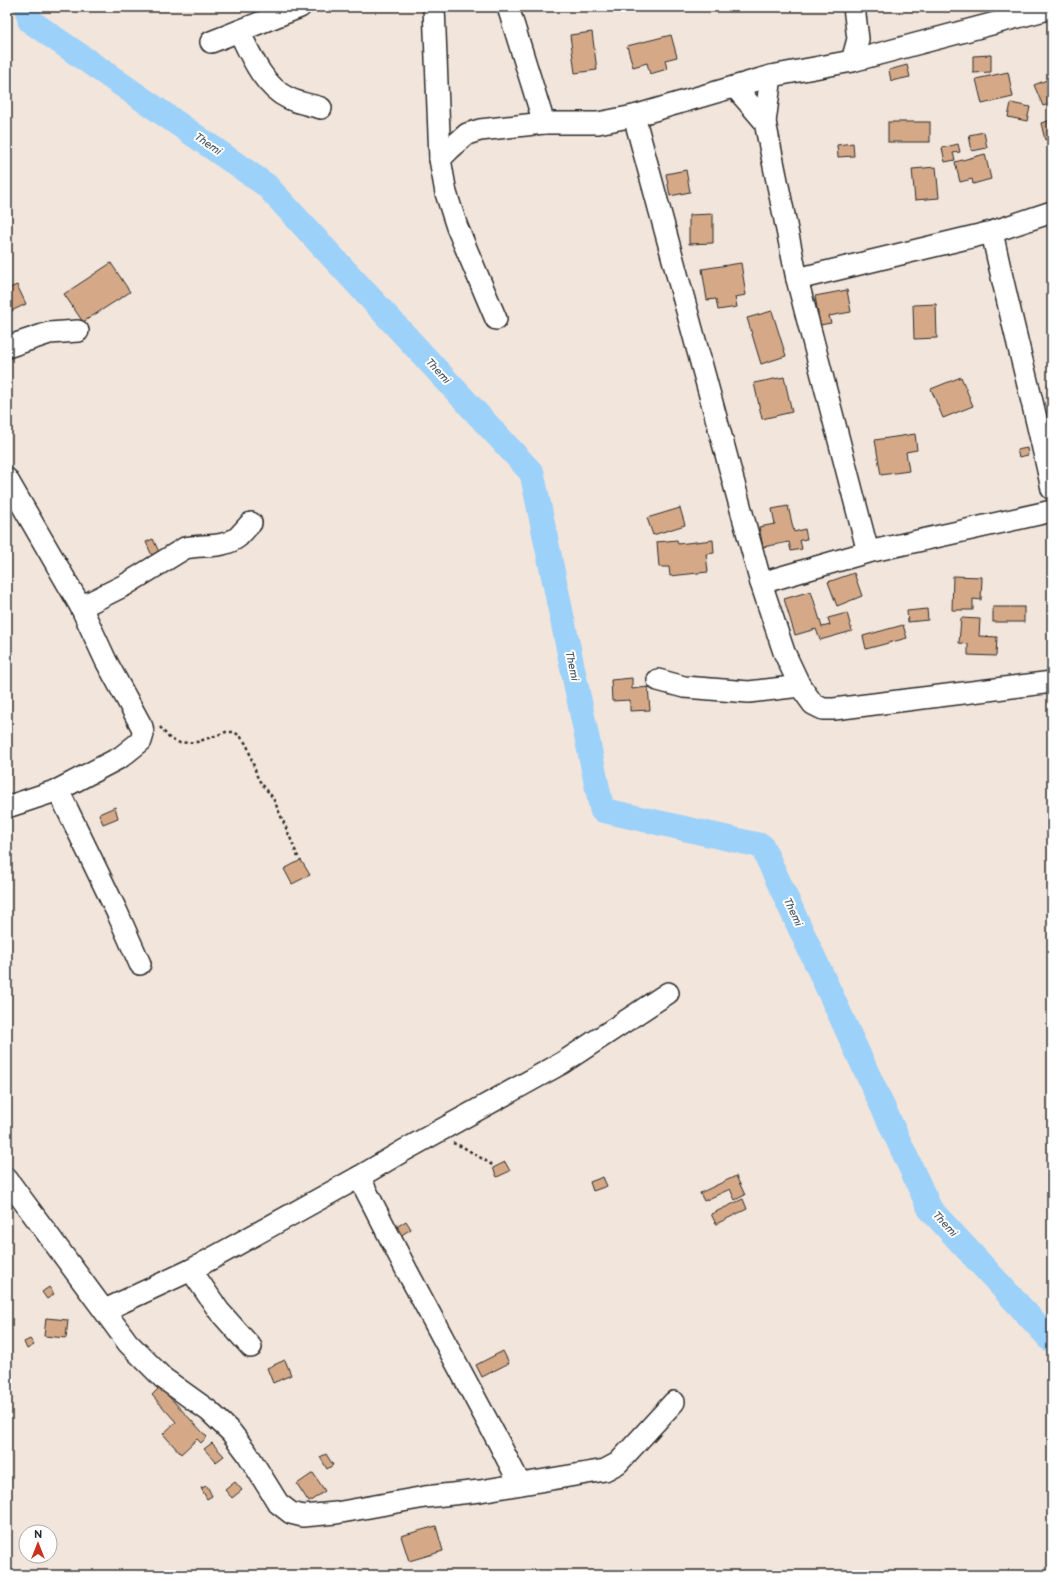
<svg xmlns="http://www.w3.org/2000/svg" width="1059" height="1582" viewBox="0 0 1059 1582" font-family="'Balsamiq Sans',sans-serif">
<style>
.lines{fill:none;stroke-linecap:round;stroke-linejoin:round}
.river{stroke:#9cd1fa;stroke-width:25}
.building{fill:#d5a987;stroke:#2b2b2b}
.minor-casing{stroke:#2b2b2b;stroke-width:24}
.path{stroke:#2b2b2b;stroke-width:2.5;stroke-dasharray:3 3;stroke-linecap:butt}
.minor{stroke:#fff;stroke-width:21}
.labels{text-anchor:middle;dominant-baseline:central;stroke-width:4;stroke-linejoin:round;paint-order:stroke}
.water-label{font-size:11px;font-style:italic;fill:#4d5d69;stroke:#fff}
</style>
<rect width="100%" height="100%" fill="#f2e5db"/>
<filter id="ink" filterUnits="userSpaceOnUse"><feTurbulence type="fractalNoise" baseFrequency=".025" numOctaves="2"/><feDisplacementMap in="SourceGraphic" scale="8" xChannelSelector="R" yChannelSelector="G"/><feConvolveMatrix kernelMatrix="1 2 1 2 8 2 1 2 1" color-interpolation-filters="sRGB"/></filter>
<g filter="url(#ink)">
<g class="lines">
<path class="river" d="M27,7L30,21L266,185L532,473L602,810L762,846L930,1209L1052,1341"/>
</g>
<g class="building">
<path d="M592,32L597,70L575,73L570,35Z"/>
<path d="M671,35L677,57L665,60L667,69L650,74L647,63L633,67L627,46Z"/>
<path d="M991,55V72L973,73V56Z"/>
<path d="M907,65L910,77L891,81L889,70Z"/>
<path d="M1008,72L1013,97L982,104L976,79Z"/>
<path d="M1052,78V103L1043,106L1034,85Z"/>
<path d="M1011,103L1030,107L1027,121L1008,117Z"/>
<path d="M1052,120V138L1045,140L1041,123Z"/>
<rect x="888" y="122" width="42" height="20"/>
<path d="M984,132L987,148L972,151L969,135Z"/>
<path d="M853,143L854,156L838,157L837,145Z"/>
<path d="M958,144L960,152L953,153L955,160L945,162L942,148Z"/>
<path d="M985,154L991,179L973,184L972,179L960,182L955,162Z"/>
<path d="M936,167L939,198L915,200L912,169Z"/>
<path d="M686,170L690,192L670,196L666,174Z"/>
<path d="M713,214V243L689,244V215Z"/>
<path d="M111,263L130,292L83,322L64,294Z"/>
<path d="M741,263L746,295L735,297L737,307L718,310L716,299L707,300L702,269Z"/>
<path d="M17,285L26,304L7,313V289Z"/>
<path d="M847,290L851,312L829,316L831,323L820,325L815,296Z"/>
<path d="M936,304L937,338L914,339L913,305Z"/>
<path d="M772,311L786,356L761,364L747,318Z"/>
<path d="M784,377L792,412L762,419L754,383Z"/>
<path d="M961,377L973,406L943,418L931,389Z"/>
<path d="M1048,384H1052V397H1049Z"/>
<path d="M915,434L917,450L906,452L909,471L881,475L875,440Z"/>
<path d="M1027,448L1028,455L1019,457L1017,450Z"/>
<path d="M788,506L794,532L805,529L807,539L800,540L802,549L791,551L789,542L763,547L759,527L775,524L772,509Z"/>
<path d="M680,508L685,525L653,535L647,518Z"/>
<path d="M153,539L160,554L153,558L146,542Z"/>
<path d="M677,540L678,544L713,540L714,553L706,554L708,572L670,576L669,567H659L657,542Z"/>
<path d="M854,573L862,596L837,606L828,582Z"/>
<path d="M953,576L982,577L981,600L973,599V610H952Z"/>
<path d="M811,591L822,627L830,625L828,618L847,613L852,631L820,640L816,629L795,635L784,599Z"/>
<rect x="993" y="607" width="31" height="15"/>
<path d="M927,609L928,620L908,622L907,611Z"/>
<path d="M961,618L980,619L979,636L997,637L996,656L968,655V644L959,643Z"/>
<path d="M903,625L907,638L866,649L863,636Z"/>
<path d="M632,678V689L648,687L650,710L630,711V700L612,701L611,680Z"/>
<path d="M115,807L118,818L103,824L99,814Z"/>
<path d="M301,860L310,875L292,884L284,869Z"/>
<path d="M505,1162L510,1171L497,1177L493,1168Z"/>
<path d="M736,1176L745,1195L735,1200L730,1189L704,1201L700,1193Z"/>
<path d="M603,1177L607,1186L593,1191L590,1182Z"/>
<path d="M743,1199L747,1209L716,1224L711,1214Z"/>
<path d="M406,1221L411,1229L400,1236L395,1228Z"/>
<path d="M49,1287L54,1294L47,1299L42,1292Z"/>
<path d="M46,1318L68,1320L66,1338L44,1336Z"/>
<path d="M30,1339L34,1345L27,1349L24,1342Z"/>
<path d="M503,1351L509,1363L482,1377L476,1365Z"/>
<path d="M285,1360L291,1375L273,1383L267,1368Z"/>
<path d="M160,1387L207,1437L201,1443L197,1439L181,1454L163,1434L176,1422L152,1395Z"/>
<path d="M212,1443L224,1456L216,1462L204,1449Z"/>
<path d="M326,1454L333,1465L327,1469L320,1457Z"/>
<path d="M313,1473L325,1491L309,1502L297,1484Z"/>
<path d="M235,1482L242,1490L232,1498L225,1490Z"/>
<path d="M207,1486L212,1496L207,1499L201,1488Z"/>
<path d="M436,1526L443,1551L409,1561L401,1536Z"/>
</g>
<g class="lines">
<defs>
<g id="minor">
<path d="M434,7L440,159L446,193L457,227L496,319"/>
<path d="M508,7L544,123"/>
<path d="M239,31C250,54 263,86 288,98C298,103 311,105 321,108"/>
<path d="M211,42L300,7"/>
<path d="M852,61L858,39L854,7"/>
<path d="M735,87L765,122L797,279L868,552"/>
<path d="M634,116L761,583L784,652L800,686L813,704L823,709H834L1052,682"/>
<path d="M765,122L771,76"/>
<path d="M440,159L450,149L467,134L480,130L544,123H598L634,116L771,76L852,61L1052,8"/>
<path d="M992,232C1010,318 1034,403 1052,489"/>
<path d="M797,279L992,232L1052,212"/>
<path d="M7,347L49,333L78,331"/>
<path d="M7,479L81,607L106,661L142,727L143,734L141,741L121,757L58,790L7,807"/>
<path d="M761,583L868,552L1052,511"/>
<path d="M81,607L125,585L185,548C202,544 223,549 238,537C242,533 247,527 251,523"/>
<path d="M658,680L684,687L749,692L800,686"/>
<path d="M58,790L117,912L140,964"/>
<path d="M359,1177L407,1271L498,1441L520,1484"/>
<path d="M7,1179L128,1343L163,1378L209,1411L231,1432L247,1453L278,1503L291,1513L303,1516L336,1513L425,1497L480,1491L605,1470L618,1463L674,1402"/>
<path d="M191,1270L219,1311L251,1347"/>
<path d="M105,1310L191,1270L359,1177L403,1151L562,1063L668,993"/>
</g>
</defs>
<use href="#minor" class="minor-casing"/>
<g class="path">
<path d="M160,727L170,739L180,743L197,742L226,732H234L240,736L247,745L258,779L273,798L287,830L298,857"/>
<path d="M453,1143L463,1147L494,1166"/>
</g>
<use href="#minor" class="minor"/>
</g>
</g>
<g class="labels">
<g class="water-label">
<text transform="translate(208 144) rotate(35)">Themi</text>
<text transform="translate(438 371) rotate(47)">Themi</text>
<text transform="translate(572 666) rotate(78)">Themi</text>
<text transform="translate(793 912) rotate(65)">Themi</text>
<text transform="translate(945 1224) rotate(47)">Themi</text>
</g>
</g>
<rect width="1059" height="1582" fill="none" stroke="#fff" stroke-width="24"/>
<rect x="12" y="12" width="1035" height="1558" fill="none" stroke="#2b2b2b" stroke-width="1.5" filter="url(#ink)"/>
<g transform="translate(38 1544)"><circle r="19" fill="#ffffff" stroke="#aaaaaa"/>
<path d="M0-3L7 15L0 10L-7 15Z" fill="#c8321e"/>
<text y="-6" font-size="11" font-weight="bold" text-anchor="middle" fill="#2b2b2b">N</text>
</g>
</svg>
